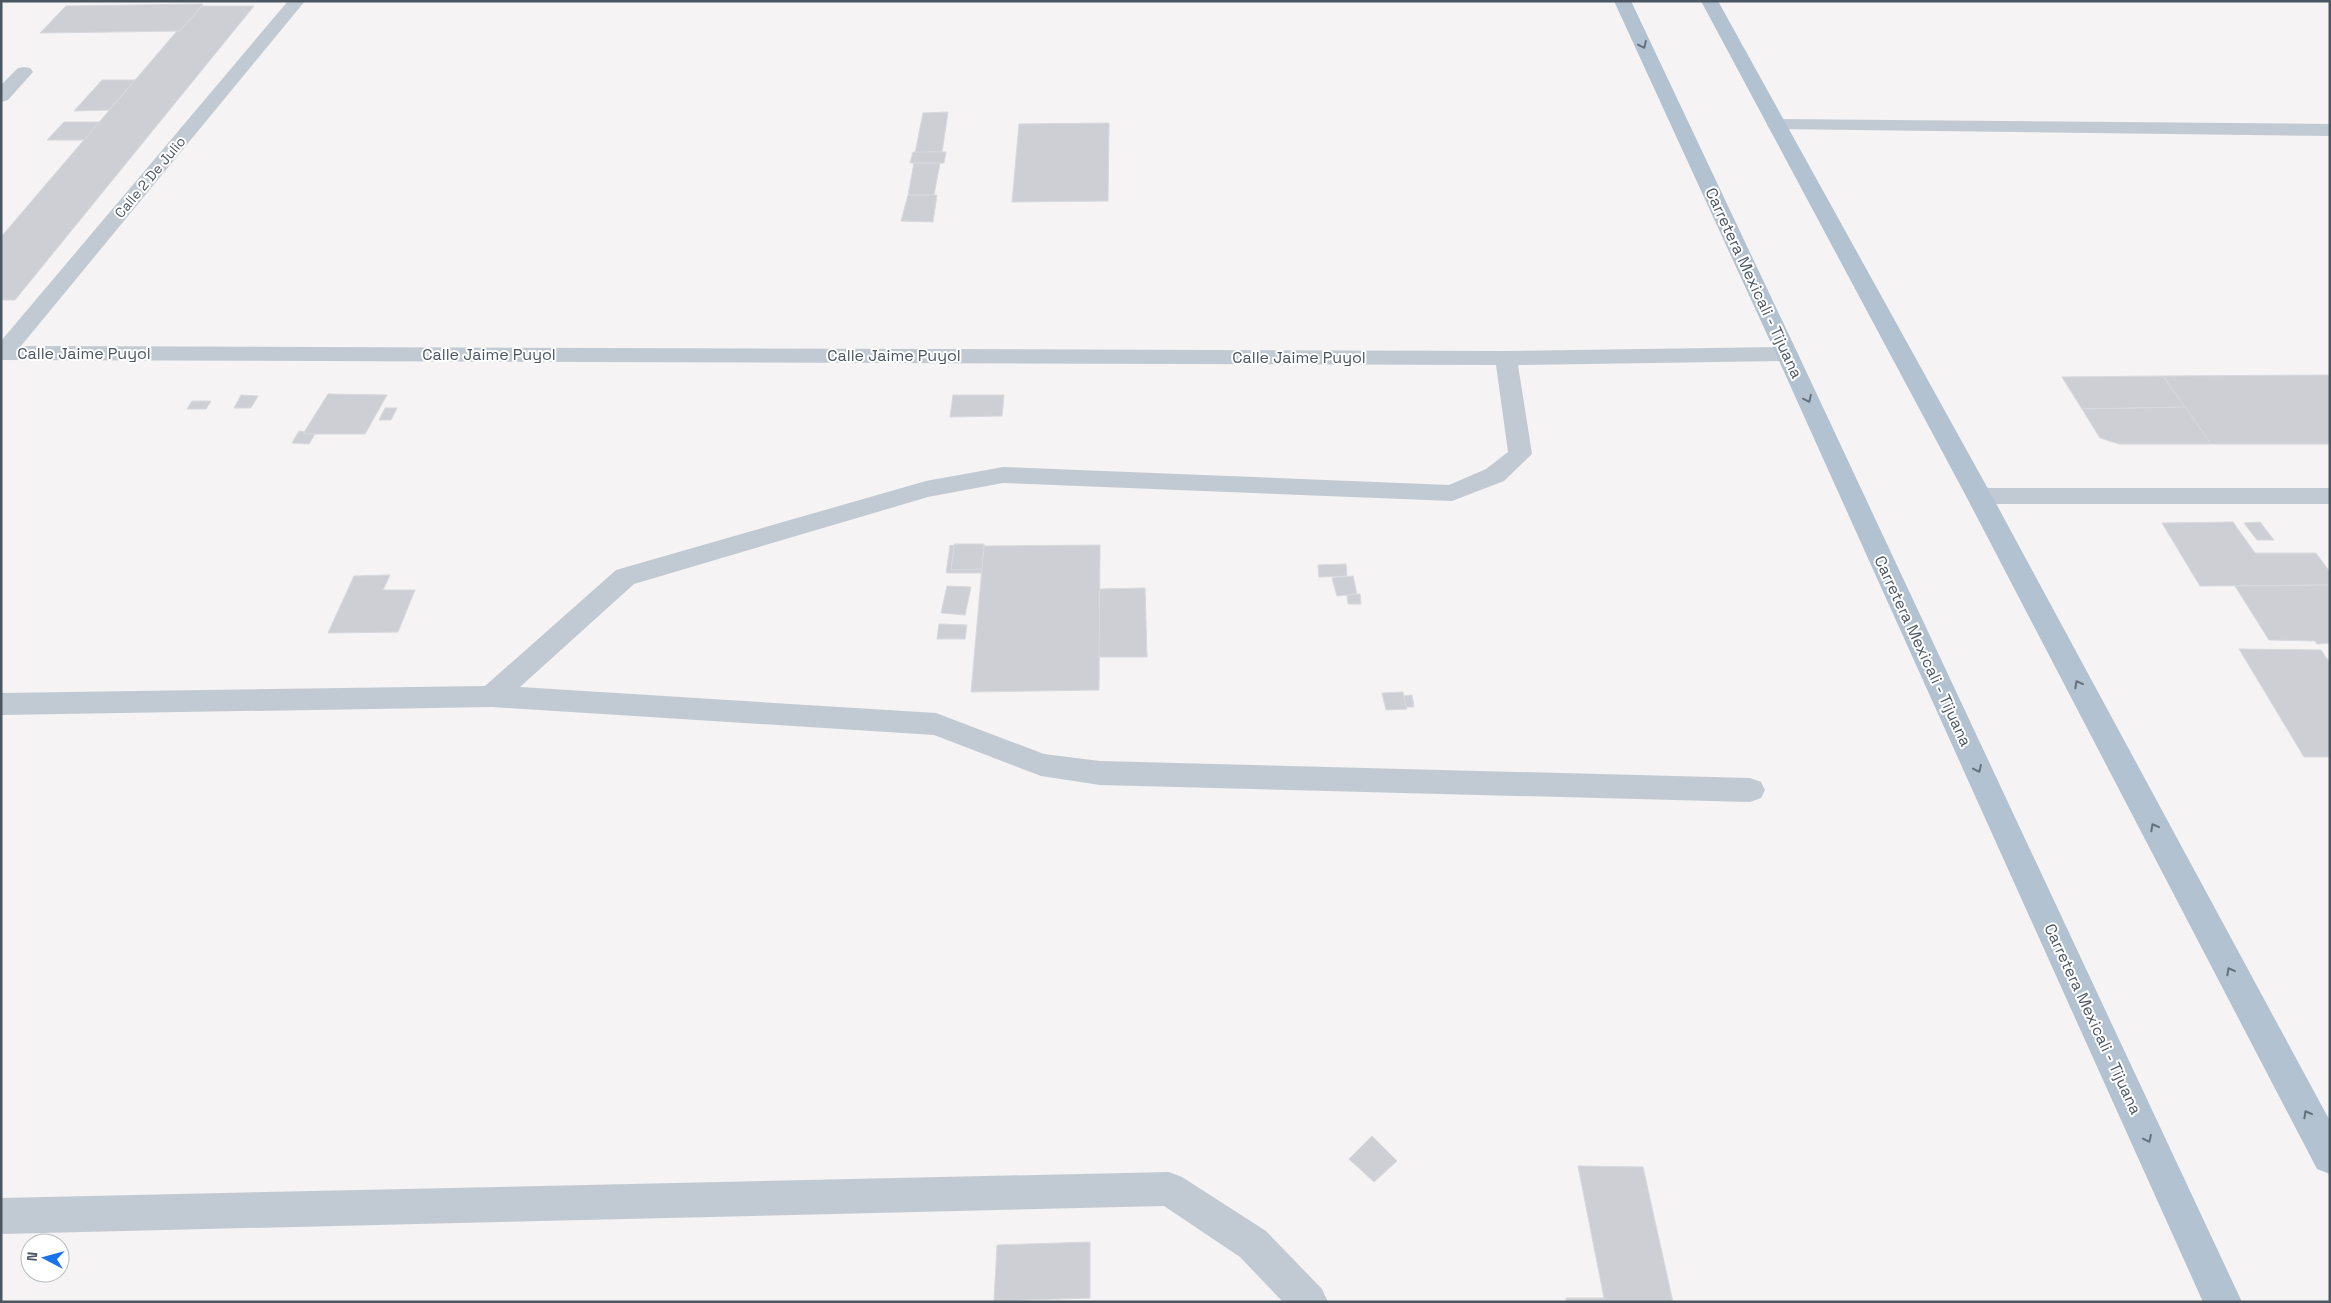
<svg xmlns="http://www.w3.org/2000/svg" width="2331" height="1303" viewBox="0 0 2331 1303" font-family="'Space Grotesk',sans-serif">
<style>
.building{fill:#cdcfd5;stroke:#d7d9de}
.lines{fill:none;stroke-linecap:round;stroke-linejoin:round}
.minor{fill:#c1cad2;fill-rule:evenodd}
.major{fill:#b3c2d1;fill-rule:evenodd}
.oneway{stroke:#64717d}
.labels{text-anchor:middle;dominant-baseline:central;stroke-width:4;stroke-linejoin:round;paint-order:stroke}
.far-street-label{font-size:14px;fill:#4a5661;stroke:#fff}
.street-label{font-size:16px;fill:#4a5661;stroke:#fff}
</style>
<rect width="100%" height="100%" fill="#f5f3f3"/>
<g class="building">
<path d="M203,4L180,31L40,33L66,6Z"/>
<path d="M202,6H254L15,300H1V237L177,31H180Z"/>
<path d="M102,80H135L109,110L74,111Z"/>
<path d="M948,112L942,152L915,153L923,113Z"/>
<path d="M64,122H100L84,140H47Z"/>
<path d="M1109,123L1108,201L1012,202L1019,124Z"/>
<path d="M913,152H946L944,163H910Z"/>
<path d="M914,163H940L934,195H908Z"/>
<path d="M908,195H937L933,222L901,221Z"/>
<path d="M2330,375V444H2211L2163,376Z"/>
<path d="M2163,376L2185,407L2082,409L2062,377Z"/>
<path d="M328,394L387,395L365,434H303Z"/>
<path d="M241,395L258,396L251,408H234Z"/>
<path d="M953,395H1004L1002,416L950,417Z"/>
<path d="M192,401H211L206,409H187Z"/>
<path d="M2185,407L2211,444H2119L2100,438L2082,409Z"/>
<path d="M385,408H397L391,420H379Z"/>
<path d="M299,431L305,432L303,434H315L309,444L292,443Z"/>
<path d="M2233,522L2255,553H2316L2330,572V585L2200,586L2162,523Z"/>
<path d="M2260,522L2274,540H2257L2244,523Z"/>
<path d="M954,544H984L982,569L951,570Z"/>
<path d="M950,545L954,546L951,570L982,569V573H946Z"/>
<path d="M1100,545L1099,690L971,692L984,546Z"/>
<path d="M1346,564L1347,576L1319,577L1318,565Z"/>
<path d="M390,575L383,590H415L398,632L328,633L354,576Z"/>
<path d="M1353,576L1357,594L1337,596L1332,578Z"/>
<path d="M2330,585V643L2317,644L2315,641L2269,640L2235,586Z"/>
<path d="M947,586L971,587L965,615L941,613Z"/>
<path d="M1145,588L1147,657H1099L1100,589Z"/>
<path d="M1360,594L1361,604H1348L1347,595Z"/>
<path d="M939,624L967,625L965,639H937Z"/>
<path d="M2239,649L2321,650L2330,663V757H2304Z"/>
<path d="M1403,692L1407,709L1386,710L1382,693Z"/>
<path d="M1412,695L1414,707H1406L1404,696Z"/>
<path d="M1372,1136L1397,1161L1374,1182L1349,1159Z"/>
<path d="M1578,1166L1643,1167L1673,1302H1566V1298H1604Z"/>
<path d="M1090,1242V1298L994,1301L997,1245Z"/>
</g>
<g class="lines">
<g class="minor">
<path d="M288,1H305L21,346L1506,351L1787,347L1795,349L1798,354L1795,359L1787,361L1518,365L1532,454L1504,481L1452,501L1003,483L928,497L634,584L520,687L936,713L1044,754L1100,761L1750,778L1761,782L1765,790L1761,798L1750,802L1100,785L1041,776L934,735L492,707L1,715V693L485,686L616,570L926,481L1003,467L1449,485L1486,469L1508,452L1496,365L1,360V341Z"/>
<path d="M24,67L30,68L33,72L8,100L1,102V85L18,68Z"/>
<path d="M1777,119L2330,124V136L1770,129L1767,125L1770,121Z"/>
<path d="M1979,488H2330V504H1979L1970,502L1966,496L1970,490Z"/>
<path d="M1169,1172L1182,1177L1266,1231L1322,1289L1328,1302H1283L1240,1257L1164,1206L1,1234V1198Z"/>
</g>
<g class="major">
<path d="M1614,1H1631L1798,354L2242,1302H2203L1776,354Z"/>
<path d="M1701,1H1718L1992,496L2330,1121V1174L2317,1169L1966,496Z"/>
</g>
</g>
<defs><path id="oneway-chevron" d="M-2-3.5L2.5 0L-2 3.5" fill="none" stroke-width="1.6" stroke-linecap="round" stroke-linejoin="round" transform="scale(1.25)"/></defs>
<g class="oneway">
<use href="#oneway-chevron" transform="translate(1643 45) rotate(65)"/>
<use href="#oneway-chevron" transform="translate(1808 399) rotate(65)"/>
<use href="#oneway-chevron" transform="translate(2078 684) rotate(-118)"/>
<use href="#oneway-chevron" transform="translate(1978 769) rotate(65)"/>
<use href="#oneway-chevron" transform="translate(2154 827) rotate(-118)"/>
<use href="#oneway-chevron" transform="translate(2230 971) rotate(-118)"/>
<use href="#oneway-chevron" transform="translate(2307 1114) rotate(-118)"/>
<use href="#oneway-chevron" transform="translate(2148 1139) rotate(65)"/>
</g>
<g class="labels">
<g class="far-street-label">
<text transform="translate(150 177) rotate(-50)">Calle 2 De Julio</text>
</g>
<g class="street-label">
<text transform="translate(1754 283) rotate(65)">Carretera Mexicali - Tijuana</text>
<text x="84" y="353">Calle Jaime Puyol</text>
<text x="489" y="354">Calle Jaime Puyol</text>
<text x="894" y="355">Calle Jaime Puyol</text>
<text x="1299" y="357">Calle Jaime Puyol</text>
<text transform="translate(1923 651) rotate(65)">Carretera Mexicali - Tijuana</text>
<text transform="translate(2093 1019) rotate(65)">Carretera Mexicali - Tijuana</text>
</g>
</g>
<rect width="2331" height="1303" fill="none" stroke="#4a5661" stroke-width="5"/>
<g transform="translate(45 1258) rotate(276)"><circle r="24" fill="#ffffff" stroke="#b7bbc0"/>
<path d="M0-4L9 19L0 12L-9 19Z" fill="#1a73e8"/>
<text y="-8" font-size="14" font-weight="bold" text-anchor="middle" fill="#4a5661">N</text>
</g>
</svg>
